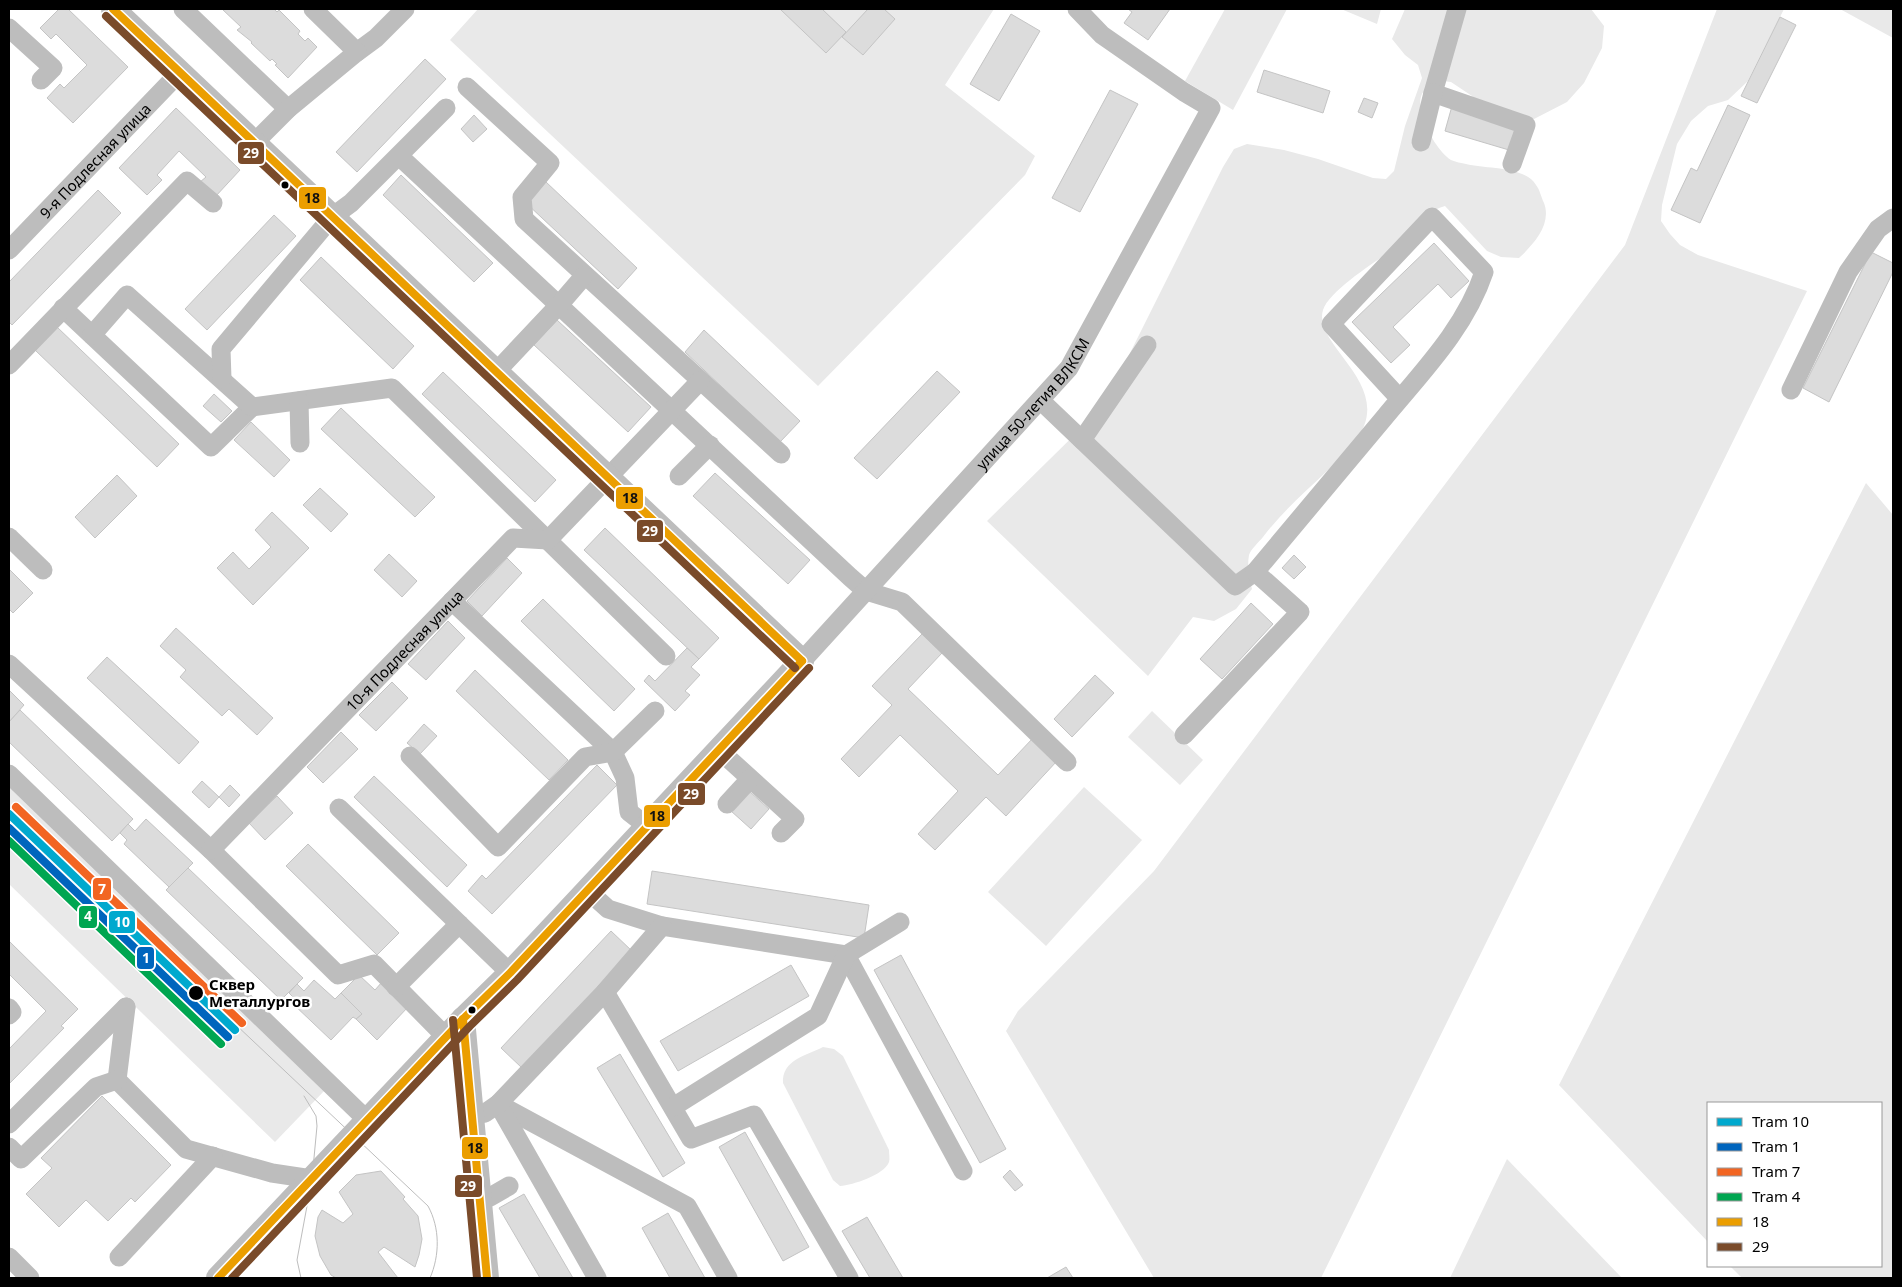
<svg xmlns="http://www.w3.org/2000/svg" width="1902" height="1287" viewBox="0 0 1902 1287" font-family="'Noto Sans',sans-serif">
<style>
.green{fill:#e9e9e9}
.building{fill:#dcdcdc;stroke:#c4c4c4}
.lines{fill:none;stroke-linecap:round;stroke-linejoin:round}
.minor{stroke:#bdbdbd;stroke-width:19}
.major{stroke:#bdbdbd;stroke-width:24}
.tram{stroke:#bdbdbd;stroke-width:1}
.bus-1-casing{stroke:#fff;stroke-width:11}
.bus-2-casing{stroke:#fff;stroke-width:11}
.bus-1{stroke:#eb9e00;stroke-width:8}
.bus-2{stroke:#7a4b2a;stroke-width:8}
.tram-1-casing{stroke:#fff;stroke-width:11}
.tram-2-casing{stroke:#fff;stroke-width:11}
.tram-3-casing{stroke:#fff;stroke-width:11}
.tram-4-casing{stroke:#fff;stroke-width:11}
.tram-1{stroke:#00a9ce;stroke-width:8}
.tram-2{stroke:#0065bd;stroke-width:8}
.tram-3{stroke:#f26522;stroke-width:8}
.tram-4{stroke:#00a651;stroke-width:8}
.bus-dot{fill:#000;stroke:#fff;stroke-width:2}
.labels{text-anchor:middle;dominant-baseline:central;stroke-width:5;stroke-linejoin:round;paint-order:stroke}
.street-label{font-size:15px;fill:#000;stroke:#fff}
.stop-label{font-size:15px;font-weight:bold;fill:#000;stroke:#fff;text-anchor:start}
.line-badge{stroke:#fff;stroke-width:2}
.badge-label{font-size:14px;text-anchor:middle;font-weight:bold;fill:#fff}
.pale-badge-label{font-size:14px;text-anchor:middle;font-weight:bold;fill:#111}
</style>
<rect width="100%" height="100%" fill="#fff"/>
<g class="green">
<path d="M478,9H994L945,85L1035,156L1025,175L818,386L450,40Z"/>
<path d="M1225,9H1287L1233,110L1185,81Z"/>
<path d="M1341,9H1381L1377,24Z"/>
<path d="M1405,9H1591L1604,26L1602,48L1584,83L1567,102L1534,119L1518,121L1482,110L1472,96L1451,82L1434,80C1418,95 1418,99 1424,120C1428,133 1439,152 1451,160C1455,162 1462,163 1466,164C1486,169 1525,166 1536,185C1540,190 1541,197 1544,203C1552,224 1534,244 1519,258L1501,257L1487,251L1445,206C1420,213 1412,237 1391,251C1375,262 1329,291 1323,310C1313,343 1383,378 1364,426C1356,445 1341,457 1326,472C1304,493 1281,513 1263,537C1259,542 1251,549 1249,555C1247,566 1249,578 1252,589L1236,609L1214,621L1193,617L1148,676L987,521L1116,394L1127,359L1223,167L1234,149L1247,144L1284,150L1318,159L1373,178L1386,179L1394,171L1405,126L1422,78L1418,65L1405,55L1392,39Z"/>
<path d="M1717,9H1784L1748,81L1728,100L1708,106L1691,121L1677,144L1662,205L1661,221L1670,234L1680,245L1698,255L1807,291L1321,1278H1154L1006,1031L1018,1011L1154,871L1625,245Z"/>
<path d="M1840,9H1893V38Z"/>
<path d="M1866,483L1893,515V1278H1742L1730,1266H1881V1103H1708V1242L1559,1085Z"/>
<path d="M1152,711L1203,760L1180,785L1128,737Z"/>
<path d="M9,781L326,1089L275,1142L9,884Z"/>
<path d="M1084,787L1142,840L1046,946L988,892Z"/>
<path d="M823,1047L834,1049L843,1056L889,1150C889,1154 890,1159 889,1162C884,1175 853,1185 840,1186L833,1180L783,1083C782,1060 805,1056 823,1047Z"/>
<path d="M1507,1159L1622,1278H1450Z"/>
</g>
<g class="building">
<path d="M59,9H68L128,67L73,123L47,98L60,84L64,88L87,65L56,34L51,39L40,28Z"/>
<path d="M222,9H274L277,12L279,10L300,31L298,34L305,41L308,38L317,47L288,78L275,65L277,64L272,59L270,61L251,43L252,42L237,30L241,27Z"/>
<path d="M780,9H822L846,32L826,53Z"/>
<path d="M868,9H884L895,19L863,55L842,37Z"/>
<path d="M1128,9H1170L1148,40L1124,23L1132,12Z"/>
<path d="M1011,14L1040,31L999,101L970,84Z"/>
<path d="M1780,17L1796,25L1757,103L1741,96Z"/>
<path d="M425,59L446,79L357,172L336,152Z"/>
<path d="M1264,70L1330,91L1323,113L1257,92Z"/>
<path d="M1110,90L1138,104L1080,212L1052,198Z"/>
<path d="M1364,98L1378,103L1372,118L1358,112Z"/>
<path d="M1728,105L1750,115L1700,223L1671,210L1691,168L1697,171Z"/>
<path d="M1452,106L1516,126L1509,150L1445,131Z"/>
<path d="M176,108L240,170L215,197L200,182L206,177L179,151L157,175L162,180L147,195L119,168Z"/>
<path d="M474,115L487,129L473,142L461,129Z"/>
<path d="M401,175L493,263L474,282L383,195Z"/>
<path d="M546,182L637,268L618,289L526,203Z"/>
<path d="M98,190L121,213L12,325L9,322V282Z"/>
<path d="M274,215L296,236L207,330L185,309Z"/>
<path d="M1434,243L1469,281L1451,298L1438,284L1393,327L1410,345L1391,363L1352,322Z"/>
<path d="M1871,252L1893,263V272L1829,402L1803,388Z"/>
<path d="M321,257L414,346L393,369L300,280Z"/>
<path d="M557,320L651,407L628,432L534,345Z"/>
<path d="M57,327L179,444L157,467L35,350Z"/>
<path d="M704,330L800,421L780,442L685,352Z"/>
<path d="M937,371L960,392L877,479L854,458Z"/>
<path d="M443,372L556,480L535,502L422,394Z"/>
<path d="M214,394L232,411L221,422L203,406Z"/>
<path d="M341,408L435,497L415,517L321,429Z"/>
<path d="M251,422L290,460L274,477L234,440Z"/>
<path d="M715,473L810,560L788,584L693,496Z"/>
<path d="M117,475L137,496L95,538L75,517Z"/>
<path d="M320,488L348,514L331,532L303,505Z"/>
<path d="M272,512L309,548L253,605L217,568L233,552L249,569L271,547L255,530Z"/>
<path d="M605,528L719,638L699,659L584,550Z"/>
<path d="M389,554L417,581L402,597L374,570Z"/>
<path d="M1294,555L1306,567L1294,579L1282,568Z"/>
<path d="M507,558L522,573L482,616L467,601Z"/>
<path d="M9,569L33,593L13,613L9,609Z"/>
<path d="M543,599L635,689L614,711L521,621Z"/>
<path d="M1251,603L1273,624L1222,679L1200,659Z"/>
<path d="M448,621L465,638L426,680L408,664Z"/>
<path d="M176,628L273,718L257,735L229,709L222,716L180,677L186,670L160,646Z"/>
<path d="M922,634L942,653L908,689L998,775L1033,738L1057,761L1006,816L986,797L935,850L918,834L958,791L900,735L859,777L841,759L892,705L872,686Z"/>
<path d="M687,648L699,659L691,667L700,675L685,691L690,695L675,711L644,681L649,675L655,681Z"/>
<path d="M107,657L199,742L179,764L87,678Z"/>
<path d="M475,670L568,760L549,780L456,691Z"/>
<path d="M1095,675L1114,693L1072,737L1054,719Z"/>
<path d="M392,682L408,698L376,731L359,715Z"/>
<path d="M9,690L24,705L9,722Z"/>
<path d="M20,710L133,819L112,841L9,742V722Z"/>
<path d="M424,724L437,736L420,754L407,743Z"/>
<path d="M341,732L358,749L323,783L307,767Z"/>
<path d="M597,765L617,785L492,914L468,891L482,875L486,879Z"/>
<path d="M374,776L467,865L447,887L354,797Z"/>
<path d="M202,781L219,797L209,808L192,792Z"/>
<path d="M230,785L240,795L229,807L219,797Z"/>
<path d="M749,791L769,809L751,829L731,811Z"/>
<path d="M277,796L293,813L265,840L249,823Z"/>
<path d="M146,819L193,863L169,887L124,844L127,840L120,833L128,824L135,831Z"/>
<path d="M308,844L399,933L377,955L286,866Z"/>
<path d="M188,868L303,978L281,1000L166,890Z"/>
<path d="M652,871L869,905L864,938L647,904Z"/>
<path d="M611,931L632,951L522,1068L501,1048Z"/>
<path d="M9,941L78,1009L61,1026L64,1028L9,1084V1049L46,1011L9,974Z"/>
<path d="M901,955L1006,1149L980,1163L874,970Z"/>
<path d="M791,965L809,996L678,1071L660,1041Z"/>
<path d="M359,975L375,990L382,982L408,1007L377,1040L356,1019L362,1014L341,993Z"/>
<path d="M314,980L335,999L341,993L362,1014L356,1019L353,1017L331,1040L292,1003L295,999L289,993L297,984L304,991Z"/>
<path d="M620,1054L685,1163L663,1177L597,1068Z"/>
<path d="M102,1096L171,1165L135,1202L131,1198L108,1221L86,1200L59,1227L26,1194L52,1168L41,1158Z"/>
<path d="M745,1132L809,1247L783,1261L719,1147Z"/>
<path d="M1010,1170L1023,1185L1015,1191L1003,1177Z"/>
<path d="M381,1171L405,1197L403,1199L418,1216L422,1239L419,1255L415,1267L384,1247L378,1252L398,1278H336L331,1275L320,1256L315,1236L318,1217L322,1210L343,1223L353,1214L339,1192L356,1175Z"/>
<path d="M524,1194L573,1278H540L499,1208Z"/>
<path d="M668,1213L705,1278H670L642,1228Z"/>
<path d="M867,1217L903,1278H870L842,1231Z"/>
<path d="M1066,1267L1073,1278H1047Z"/>
</g>
<g class="lines">
<g class="minor">
<path d="M183,9L288,109"/>
<path d="M1457,9L1433,93L1526,125L1512,164"/>
<path d="M9,28L53,68L41,80"/>
<path d="M357,52L376,38L405,9"/>
<path d="M467,87L550,163L522,197L524,219L781,454"/>
<path d="M1421,142L1433,93"/>
<path d="M254,143L288,109L357,52L313,9"/>
<path d="M399,156L850,577L866,591L902,602L1067,762"/>
<path id="s1" d="M9,250L180,72"/>
<path d="M63,308L211,447L252,407"/>
<path d="M92,335L127,295L252,407L392,388L666,656"/>
<path d="M9,365L187,181L213,203"/>
<path d="M496,372L559,305L584,276"/>
<path d="M222,379L221,349L332,217L351,203L446,108"/>
<path d="M1791,390L1848,272L1878,229L1893,218"/>
<path d="M1040,400L1235,586L1255,572"/>
<path d="M299,401L300,443"/>
<path d="M1082,440L1147,345"/>
<path d="M679,476L710,445"/>
<path d="M9,537L43,570"/>
<path d="M452,601L613,752L625,778L629,812L647,826"/>
<path id="s2" d="M802,661L1069,368L1211,108L1184,92L1102,35L1077,9"/>
<path d="M9,664L211,850L338,975L374,964L446,1037"/>
<path d="M1184,735L1300,612L1255,572C1298,521 1341,470 1384,418C1421,373 1465,329 1484,272L1432,217L1331,324L1400,399"/>
<path d="M719,750L795,819L781,833"/>
<path d="M410,756L498,847L585,757L613,752L655,711"/>
<path d="M9,774L367,1120"/>
<path d="M727,804L750,779"/>
<path d="M339,808L510,973"/>
<path id="s3" d="M211,850L513,538L548,540L700,381"/>
<path d="M587,890L608,909L662,926L846,955"/>
<path d="M846,955L963,1171"/>
<path d="M396,987L459,924"/>
<path d="M605,992L691,1139L754,1115L849,1278"/>
<path d="M126,1007L117,1080L186,1149L272,1173L312,1179"/>
<path d="M9,1008L12,1012L9,1015"/>
<path d="M498,1104L687,1206L728,1278"/>
<path d="M498,1104L597,1278"/>
<path d="M673,1107L818,1016L846,955L900,922"/>
<path d="M472,1115L485,1113L498,1104L605,992L662,926"/>
<path d="M9,1124L126,1007"/>
<path d="M9,1147L21,1159L96,1087L117,1080"/>
<path d="M480,1196L490,1197L509,1186"/>
<path d="M9,1257L30,1278"/>
<path d="M119,1257L213,1156"/>
</g>
<g class="major">
<path d="M113,9L802,661L510,973L463,1019L218,1278"/>
<path d="M463,1019L487,1278"/>
</g>
<g class="tram">
<path d="M199,990L428,1206C440,1228 440,1255 430,1278"/>
<path d="M301,1278L297,1260L312,1179L317,1126L316,1116L304,1096"/>
</g>
<defs>
<g id="bus-1">
<path d="M113,9L802,661"/>
<path d="M463,1019L487,1278"/>
<path d="M218,1278L463,1019L510,973L802,661"/>
</g>
<g id="bus-2">
<path d="M106,16L795,668"/>
<path d="M453,1020L477,1278"/>
<path d="M232,1278L470,1026L517,980L809,668"/>
</g>
</defs>
<use href="#bus-1" class="bus-1-casing"/>
<use href="#bus-2" class="bus-2-casing"/>
<use href="#bus-1" class="bus-1"/>
<use href="#bus-2" class="bus-2"/>
<defs>
<path id="tram-1" d="M9,814L235,1030"/>
<path id="tram-2" d="M9,828L228,1037"/>
<path id="tram-3" d="M16,807L242,1023"/>
<path id="tram-4" d="M9,841L221,1044"/>
</defs>
<use href="#tram-1" class="tram-1-casing"/>
<use href="#tram-2" class="tram-2-casing"/>
<use href="#tram-3" class="tram-3-casing"/>
<use href="#tram-4" class="tram-4-casing"/>
<use href="#tram-1" class="tram-1"/>
<use href="#tram-2" class="tram-2"/>
<use href="#tram-3" class="tram-3"/>
<use href="#tram-4" class="tram-4"/>
</g>
<g class="bus-dot">
<circle cx="285" cy="185" r="4.5"/>
<circle cx="196" cy="993" r="8"/>
<circle cx="472" cy="1010" r="4.5"/>
</g>
<g class="labels">
<g class="street-label">
<text stroke="none"><textPath href="#s1" startOffset="124">9-я Подлесная улица</textPath></text>
<text stroke="none"><textPath href="#s2" startOffset="346">улица 50-летия ВЛКСМ</textPath></text>
<text stroke="none"><textPath href="#s3" startOffset="278">10-я Подлесная улица</textPath></text>
</g>
<g class="stop-label">
<text x="209" y="984">Сквер<tspan x="209" dy="17">Металлургов</tspan></text>
</g>
</g>
<g class="line-badge">
<rect x="237" y="141" width="28" height="24" rx="5" fill="#7a4b2a"/>
<rect x="298" y="186" width="29" height="24" rx="5" fill="#eb9e00"/>
<rect x="615" y="486" width="29" height="24" rx="5" fill="#eb9e00"/>
<rect x="636" y="519" width="28" height="24" rx="5" fill="#7a4b2a"/>
<rect x="677" y="782" width="29" height="24" rx="5" fill="#7a4b2a"/>
<rect x="643" y="804" width="28" height="24" rx="5" fill="#eb9e00"/>
<rect x="92" y="877" width="20" height="24" rx="5" fill="#f26522"/>
<rect x="78" y="905" width="20" height="24" rx="5" fill="#00a651"/>
<rect x="108" y="910" width="28" height="24" rx="5" fill="#00a9ce"/>
<rect x="136" y="946" width="19" height="24" rx="5" fill="#0065bd"/>
<rect x="461" y="1136" width="28" height="24" rx="5" fill="#eb9e00"/>
<rect x="454" y="1174" width="29" height="24" rx="5" fill="#7a4b2a"/>
</g>
<g class="badge-label">
<text x="251" y="158">29</text>
<text x="650" y="536">29</text>
<text x="691" y="799">29</text>
<text x="102" y="894">7</text>
<text x="88" y="921">4</text>
<text x="122" y="927">10</text>
<text x="146" y="963">1</text>
<text x="468" y="1191">29</text>
</g>
<g class="pale-badge-label">
<text x="312" y="203">18</text>
<text x="630" y="503">18</text>
<text x="657" y="821">18</text>
<text x="475" y="1153">18</text>
</g>
<rect width="1902" height="1287" fill="none" stroke="#000000" stroke-width="20"/>
<rect x="1707" y="1102" width="175" height="165" fill="#ffffff" stroke="#999999"/>
<rect x="1717" y="1118" width="25" height="8" fill="#00a9ce" stroke="#999999"/>
<text x="1752" y="1127" font-size="15" fill="#000000">Tram 10</text>
<rect x="1717" y="1143" width="25" height="8" fill="#0065bd" stroke="#999999"/>
<text x="1752" y="1152" font-size="15" fill="#000000">Tram 1</text>
<rect x="1717" y="1168" width="25" height="8" fill="#f26522" stroke="#999999"/>
<text x="1752" y="1177" font-size="15" fill="#000000">Tram 7</text>
<rect x="1717" y="1193" width="25" height="8" fill="#00a651" stroke="#999999"/>
<text x="1752" y="1202" font-size="15" fill="#000000">Tram 4</text>
<rect x="1717" y="1218" width="25" height="8" fill="#eb9e00" stroke="#999999"/>
<text x="1752" y="1227" font-size="15" fill="#000000">18</text>
<rect x="1717" y="1243" width="25" height="8" fill="#7a4b2a" stroke="#999999"/>
<text x="1752" y="1252" font-size="15" fill="#000000">29</text>
</svg>
